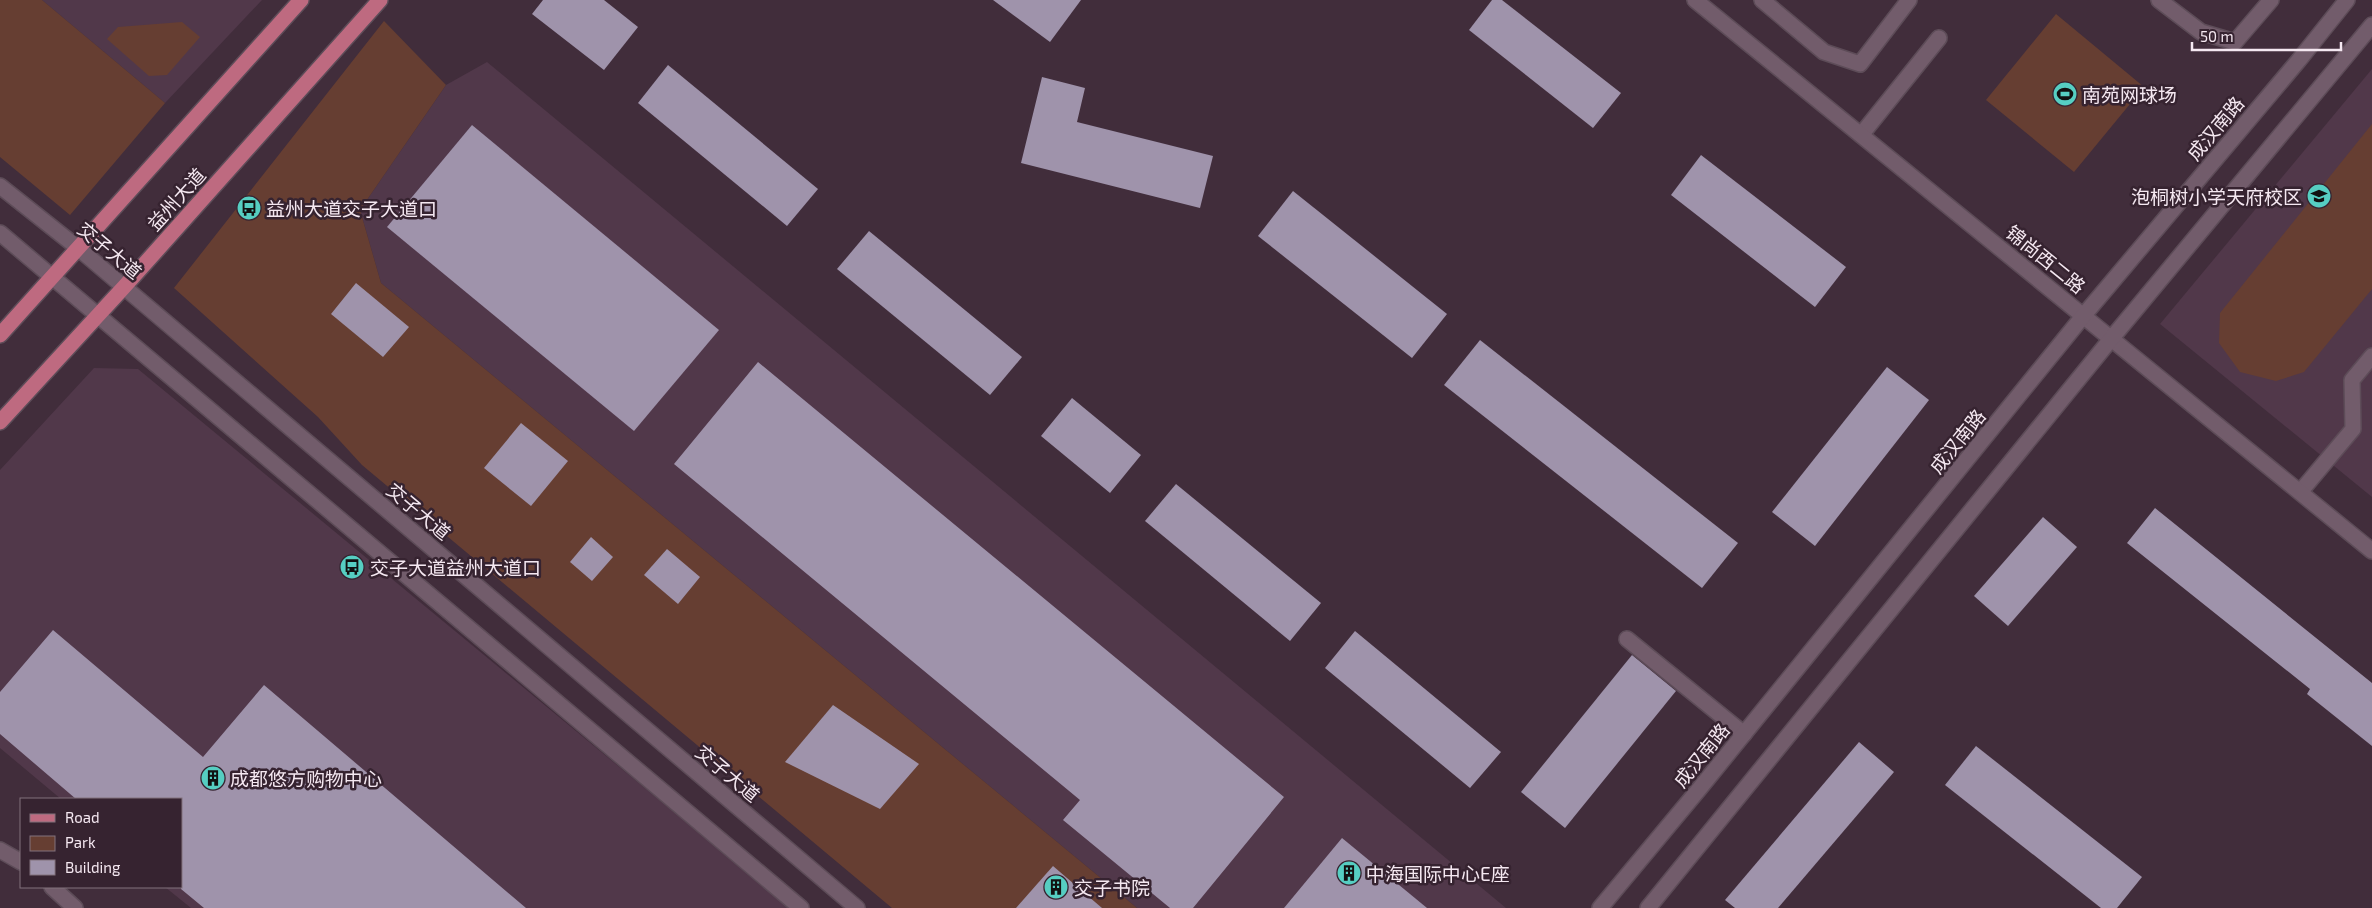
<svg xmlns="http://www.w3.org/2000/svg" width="2372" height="908" viewBox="0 0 2372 908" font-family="'Exo 2','Noto Sans SC',sans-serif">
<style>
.built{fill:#51384a}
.green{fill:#663e32}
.building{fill:#9f93ab}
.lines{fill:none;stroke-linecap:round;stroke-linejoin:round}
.street-casing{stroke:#5d4c58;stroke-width:18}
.secondary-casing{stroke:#5d4c58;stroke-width:18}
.primary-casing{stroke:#5d4c58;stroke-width:18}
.street{stroke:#725c6b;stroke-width:15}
.secondary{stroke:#725c6b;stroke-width:15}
.primary{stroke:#be6a80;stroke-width:15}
.labels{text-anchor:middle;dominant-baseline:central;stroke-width:5;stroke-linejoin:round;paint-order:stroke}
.poi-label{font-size:19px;fill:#f5e8f1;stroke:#362330;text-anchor:start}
.street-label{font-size:19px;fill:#f5e8f1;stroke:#362330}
</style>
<rect width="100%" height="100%" fill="#412d3b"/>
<g class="built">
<path d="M42,0H262L165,103Z"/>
<path d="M487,62L1506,908H1137L381,283L360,210L446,85Z"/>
<path d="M2372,69V497L2160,324Z"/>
<path d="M94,368L138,369L790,908H191L165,887H181V799H61L0,748V470Z"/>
</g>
<g class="green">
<path d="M0,0H42L165,103L70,215L0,157Z"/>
<path d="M2056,14L2144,87L2074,172L1986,100Z"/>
<path d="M384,21L446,85L360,210L381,283L1137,908H892L362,465L318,417L174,288Z"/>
<path d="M182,22L200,37L167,75L149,76L107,39L118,27Z"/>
<path d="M2372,124V289L2304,372L2276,381L2240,372L2219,343L2220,313Z"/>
</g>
<g class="building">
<path d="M543,0H604L638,27L604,70L532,14Z"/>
<path d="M993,0H1081L1050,42Z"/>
<path d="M1492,0H1502L1621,93L1593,128L1469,30Z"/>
<path d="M668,65L818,189L787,226L638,103Z"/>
<path d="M1042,77L1085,88L1077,122L1213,156L1200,208L1021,163Z"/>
<path d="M472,125L719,330L634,431L387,227Z"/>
<path d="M1701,155L1846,267L1815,307L1671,195Z"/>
<path d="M1293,191L1447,314L1412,358L1258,236Z"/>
<path d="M869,231L1022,357L990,395L837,269Z"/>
<path d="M356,283L409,327L383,357L331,314Z"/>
<path d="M1480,340L1738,543L1702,588L1444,385Z"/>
<path d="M758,362L1284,797L1193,908H1170L1063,820L1080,800L674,464Z"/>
<path d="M1887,367L1929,400L1815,546L1772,512Z"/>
<path d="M1072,398L1141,455L1110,493L1041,436Z"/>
<path d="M521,423L568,461L531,506L484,468Z"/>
<path d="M1176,484L1321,603L1290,641L1145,521Z"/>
<path d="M2155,508L2372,683V746L2307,694L2310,689L2127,543Z"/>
<path d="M2043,517L2077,547L2008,626L1974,596Z"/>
<path d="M591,537L613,557L592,581L570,562Z"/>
<path d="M667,549L700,577L678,604L644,575Z"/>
<path d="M53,630L203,757L264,685L526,908H204L181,889V799H76L0,734V692Z"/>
<path d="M1355,631L1501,752L1470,788L1325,668Z"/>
<path d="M1632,655L1676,691L1565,828L1521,792Z"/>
<path d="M833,705L919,764L880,809L785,762Z"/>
<path d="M1859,742L1894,772L1778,908H1735L1725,900Z"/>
<path d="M1976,746L2142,877L2117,908H2101L1945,785Z"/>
<path d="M1342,838L1427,908H1284Z"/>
<path d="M1053,866L1102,908H1016Z"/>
</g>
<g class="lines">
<defs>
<g id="street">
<path d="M1762,0L1824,52L1860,64L1909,0"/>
<path d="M2159,0L2201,32L2235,42L2271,0"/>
<path d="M1861,135L1939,38"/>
<path d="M2301,491L2353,429L2352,380L2372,356"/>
<path d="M1627,639L1744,734"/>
<path d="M0,850L21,862"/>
<path d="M52,887L75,908"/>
</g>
<g id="secondary">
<path d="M1695,0L2372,551"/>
<path d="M0,186L78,248L857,908"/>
<path d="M0,233L801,908"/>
<path d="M1600,908L1700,788L2084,315L2299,60L2347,0"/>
<path d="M1648,908L2111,339L2372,25"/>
</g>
<g id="primary">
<path d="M0,335L301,0"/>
<path d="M0,422L124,287L380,0"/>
</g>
</defs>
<use href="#street" class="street-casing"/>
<use href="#secondary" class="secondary-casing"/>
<use href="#primary" class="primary-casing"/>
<use href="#street" class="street"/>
<use href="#secondary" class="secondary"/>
<use href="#primary" class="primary"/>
</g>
<defs>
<symbol id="stadium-disc" viewBox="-11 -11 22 22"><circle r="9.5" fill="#56cec2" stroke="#362330"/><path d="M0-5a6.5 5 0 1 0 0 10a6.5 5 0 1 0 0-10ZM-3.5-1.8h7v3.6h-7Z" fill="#111"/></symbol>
<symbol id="school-disc" viewBox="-11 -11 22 22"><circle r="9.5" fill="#56cec2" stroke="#362330"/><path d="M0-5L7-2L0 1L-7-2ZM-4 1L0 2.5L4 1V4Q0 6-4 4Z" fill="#111"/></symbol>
<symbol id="bus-disc" viewBox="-11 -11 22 22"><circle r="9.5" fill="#56cec2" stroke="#362330"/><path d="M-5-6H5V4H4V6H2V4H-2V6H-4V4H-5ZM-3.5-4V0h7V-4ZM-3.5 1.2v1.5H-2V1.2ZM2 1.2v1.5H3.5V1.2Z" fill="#111"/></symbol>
<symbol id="building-disc" viewBox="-11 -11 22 22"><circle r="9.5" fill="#56cec2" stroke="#362330"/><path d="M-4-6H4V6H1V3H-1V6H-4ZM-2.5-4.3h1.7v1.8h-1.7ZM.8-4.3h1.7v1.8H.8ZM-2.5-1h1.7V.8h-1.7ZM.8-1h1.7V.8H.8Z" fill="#111"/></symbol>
</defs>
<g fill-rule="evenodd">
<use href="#stadium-disc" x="2051" y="80" width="28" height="28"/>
<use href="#school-disc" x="2305" y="182" width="28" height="28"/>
<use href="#bus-disc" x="235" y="194" width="28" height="28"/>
<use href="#bus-disc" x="338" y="553" width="28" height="28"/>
<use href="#building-disc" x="199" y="764" width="28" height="28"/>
<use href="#building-disc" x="1335" y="859" width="28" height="28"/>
<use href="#building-disc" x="1042" y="873" width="28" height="28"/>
</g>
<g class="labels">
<g class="poi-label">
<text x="2082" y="94">南苑网球场</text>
<text x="2302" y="196" text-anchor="end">泡桐树小学天府校区</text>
<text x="266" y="208">益州大道交子大道口</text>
<text x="370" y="567">交子大道益州大道口</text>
<text x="230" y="778">成都悠方购物中心</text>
<text x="1366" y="873">中海国际中心E座</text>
<text x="1074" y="887">交子书院</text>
</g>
<g class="street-label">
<text transform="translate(2215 128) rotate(-50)">成汉南路</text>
<text transform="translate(176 199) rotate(-48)">益州大道</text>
<text transform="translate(110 250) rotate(40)">交子大道</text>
<text transform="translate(2046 259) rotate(39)">锦尚西二路</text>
<text transform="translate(1957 441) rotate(-51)">成汉南路</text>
<text transform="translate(419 511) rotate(40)">交子大道</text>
<text transform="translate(1701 755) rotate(-51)">成汉南路</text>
<text transform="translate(728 773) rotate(40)">交子大道</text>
</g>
</g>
<rect x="20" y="798" width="162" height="90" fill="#362330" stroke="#82727d"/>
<rect x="30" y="814" width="25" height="8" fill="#be6a80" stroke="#82727d"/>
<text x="65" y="823" font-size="15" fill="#f5e8f1">Road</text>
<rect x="30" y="836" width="25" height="15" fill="#663e32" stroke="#82727d"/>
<text x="65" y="848" font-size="15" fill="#f5e8f1">Park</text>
<rect x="30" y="860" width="25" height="15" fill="#9f93ab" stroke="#82727d"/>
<text x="65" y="873" font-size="15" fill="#f5e8f1">Building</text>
<path d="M2192 42v8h149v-8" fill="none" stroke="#f5e8f1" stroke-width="2.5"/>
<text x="2200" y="42" font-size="15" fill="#f5e8f1" stroke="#362330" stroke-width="4" paint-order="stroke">50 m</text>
</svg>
